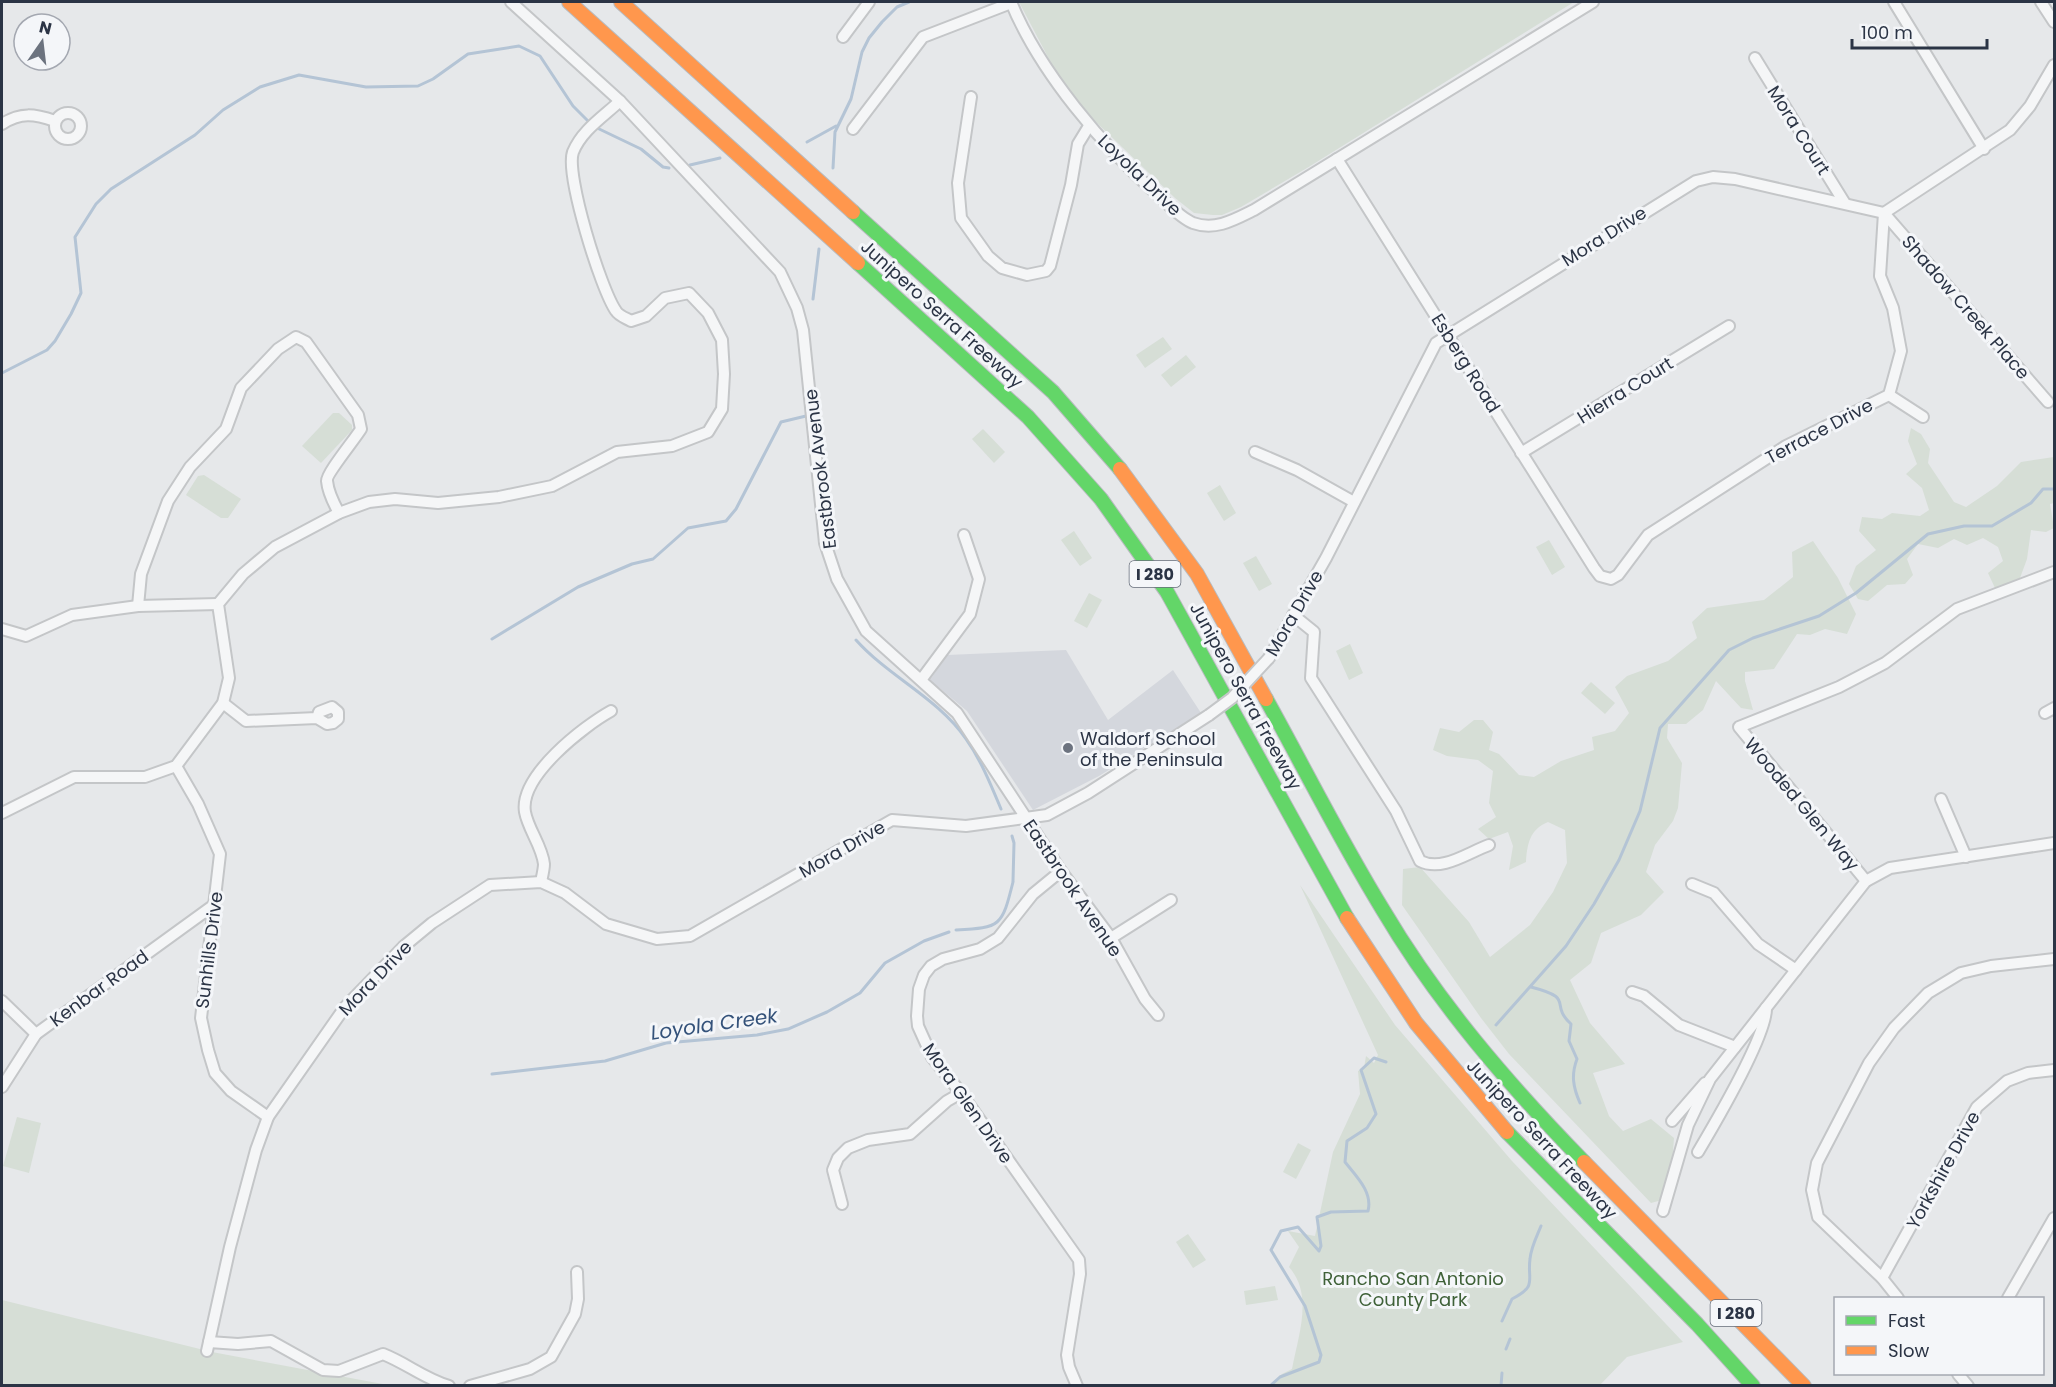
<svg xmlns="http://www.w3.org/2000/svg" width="2056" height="1387" viewBox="0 0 2056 1387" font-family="Poppins,sans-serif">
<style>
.built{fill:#d4d7dd}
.green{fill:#d6ded6}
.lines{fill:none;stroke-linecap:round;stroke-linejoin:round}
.stream{stroke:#b4c4d5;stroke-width:3}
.street-casing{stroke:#c4c6c8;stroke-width:14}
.fast-casing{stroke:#b8bbbf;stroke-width:16}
.slow-casing{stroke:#b8bbbf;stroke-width:16}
.street{stroke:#f5f6f7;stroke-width:10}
.fast{stroke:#63d668;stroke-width:14}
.slow{stroke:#ff974d;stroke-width:14}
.street-bridge-casing{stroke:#c4c6c8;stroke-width:14;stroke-linecap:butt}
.street-bridge{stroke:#f5f6f7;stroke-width:10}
.poi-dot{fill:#6c737f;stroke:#f4f6f9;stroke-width:2}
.labels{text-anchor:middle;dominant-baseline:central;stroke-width:6;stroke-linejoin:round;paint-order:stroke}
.shield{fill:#f4f6f9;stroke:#676e7b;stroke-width:1.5}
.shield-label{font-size:16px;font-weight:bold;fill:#2b3445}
.street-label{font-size:18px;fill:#2b3445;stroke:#f4f6f9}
.poi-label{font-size:18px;fill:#2b3445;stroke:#f4f6f9;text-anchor:start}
.park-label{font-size:18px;fill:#3f6138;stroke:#f4f6f9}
.water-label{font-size:20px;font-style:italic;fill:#34527a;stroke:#f4f6f9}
</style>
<rect width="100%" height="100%" fill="#e6e8ea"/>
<path class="built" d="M1066,650L1108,720L1173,670L1201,713L1099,776L1033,810L967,711L930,680L947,655Z"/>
<g class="green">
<path d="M1019,2H1574L1307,168L1241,207L1222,215H1213L1194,213L1175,198L1097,123L1060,80Z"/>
<path d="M1163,337L1172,349L1145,368L1136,355Z"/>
<path d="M1186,355L1196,367L1171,387L1161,375Z"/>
<path d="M333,413H339L352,425V430L321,463L302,446Z"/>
<path d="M1911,428L1921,434L1930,449L1928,463L1954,502L1966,507L1997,486L2021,462L2054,457V503L2050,504L2054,528L2046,532L2031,530L2027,559L2020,578L1995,588L1988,573L2003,561L1998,547L1983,538L1967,545L1954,539L1938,548L1918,544L1907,559L1913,575L1905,584L1887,585L1868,601L1858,599L1849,584L1856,566L1876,550L1859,531L1862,517L1882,519L1892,513L1920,516L1929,510L1922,488L1906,474L1917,464L1908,441Z"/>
<path d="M983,429L1005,452L994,463L972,439Z"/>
<path d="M204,475L241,499L228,518H221L186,495L198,476Z"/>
<path d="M1220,485L1236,513L1224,521L1207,493Z"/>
<path d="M1074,531L1092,558L1080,566L1061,540Z"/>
<path d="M1549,540L1565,567L1552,575L1536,547Z"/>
<path d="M1813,541L1838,578L1856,614L1847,634L1825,629L1810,635L1797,634L1774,669L1745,672V681L1753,710L1741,708L1716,681L1703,710L1686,724H1668L1667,738L1682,763L1678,808L1673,821L1655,845L1646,872L1664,892L1641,915L1601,933L1591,963L1570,980L1590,1023L1625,1064L1593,1073L1609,1116L1623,1131L1651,1119L1674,1138L1672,1164L1662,1200L1651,1203L1509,1054L1481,1018L1402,905L1403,869L1420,867L1469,922L1490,957L1530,925L1553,892L1567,863L1565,830L1548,822C1530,829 1527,844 1526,862L1509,870L1513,846L1508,832L1489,839L1478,829L1496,817L1489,803L1493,771L1478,760L1447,756L1433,750L1440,728L1459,732L1474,720H1483L1493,732L1489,750L1499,754L1519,775L1534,777L1561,761L1594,750L1592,737L1615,731L1629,713L1615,687L1627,676L1668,661L1697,638L1692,622L1707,608L1764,600L1793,577L1792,552Z"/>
<path d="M1256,556L1272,584L1259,591L1243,563Z"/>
<path d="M1089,593L1102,600L1087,628L1074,621Z"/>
<path d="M1350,644L1363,673L1349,680L1336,651Z"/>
<path d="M1591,682L1615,703L1605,714L1581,693Z"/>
<path d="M1300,885L1395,1025L1512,1161L1683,1342L1627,1357L1600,1385H1272L1282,1374L1292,1369C1298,1336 1314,1295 1289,1267L1299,1247L1288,1231L1315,1236L1333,1152L1360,1094L1358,1071L1364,1068L1366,1056L1374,1063L1378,1055Z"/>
<path d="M17,1117L41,1123L29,1173L3,1166Z"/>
<path d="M1298,1143L1311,1150L1296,1179L1283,1172Z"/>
<path d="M1188,1234L1206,1260L1193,1268L1176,1242Z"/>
<path d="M1275,1286L1278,1300L1246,1305L1244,1291Z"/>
<path d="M2,1300L212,1352L388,1385H2Z"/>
</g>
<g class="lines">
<g class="stream">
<path d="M595,127L641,149L663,167L669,168"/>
<path d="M807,142L836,126"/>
<path d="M690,165L720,158"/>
<path d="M833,168L835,132L851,99L862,52L869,38L882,22L897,7L909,2"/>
<path d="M813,299L819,249"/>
<path d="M2,373L47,350L55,341L71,314L81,293L75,237L96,204L111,189L195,135L223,110L260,87L299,75L366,87L418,86L433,79L468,54L519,46L540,56L573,106L590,123"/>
<path d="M492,639L578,587L632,564L653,559L688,528L726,521L736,509L781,422L806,416"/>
<path d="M856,640C889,677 938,698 966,739C981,760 991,785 1001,809"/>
<path d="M1012,836L1014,843L1013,881"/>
<path d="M956,930C1001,928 1002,926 1013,882"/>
<path d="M1531,987C1577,999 1548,1003 1571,1024L1569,1041L1577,1059C1571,1075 1573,1087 1580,1103"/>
<path d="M1496,1025L1566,946L1594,904L1619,860L1640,811L1660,728L1729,650L1753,638L1819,616L1856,593L1928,534L1964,526H1992L2031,503L2043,489H2054"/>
<path d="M492,1074L605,1061L666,1043L757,1035L788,1029L827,1012L860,993L885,963L924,941L949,932"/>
<path d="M1502,1321L1512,1299C1538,1286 1527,1280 1530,1259C1531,1247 1537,1236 1541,1226"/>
<path d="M1506,1349L1510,1339"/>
<path d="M1270,1386L1280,1377L1319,1362L1321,1355L1305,1306L1271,1250L1281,1231L1298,1227L1319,1251L1321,1246L1317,1217L1331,1212L1368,1211C1373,1192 1356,1176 1345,1162L1347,1141L1367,1128L1376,1114L1361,1070L1374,1058L1386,1062"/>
<path d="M1501,1386L1502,1373"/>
</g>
<defs>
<g id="street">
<path d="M511,2L620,101L780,272L797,308L803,330L825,543L837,579L866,631L957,713L1061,871L1111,938L1145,999L1158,1015"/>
<path d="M1011,2C1039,71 1104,148 1160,197C1170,206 1181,218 1193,223C1215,231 1234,220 1254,210L1593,2"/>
<path d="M1894,2L1984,149"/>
<path d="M2041,2L2054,22"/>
<path d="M843,37L869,2"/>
<path d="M1755,58L1844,202"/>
<path d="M971,97L958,183L961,218L988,256L1002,268L1027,275L1046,271L1050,266L1071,185L1078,144L1089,126"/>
<circle cx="68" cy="126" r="13"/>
<path d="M2,124C21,112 34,114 55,121"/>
<path d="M853,129L923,37L1011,3"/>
<path d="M1337,159L1594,568L1600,576L1611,579L1618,575L1648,535L1786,446L1889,395L1901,351L1893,308L1880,276L1884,213"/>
<path d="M1884,213L2048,402"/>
<path d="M1884,213L2010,130L2030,106L2054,65"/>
<path d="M1889,395L1923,417"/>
<path d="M1255,452L1297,470L1354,502"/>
<path d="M1521,453L1729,326"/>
<path d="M138,606L141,574L168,501L190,467L226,429L241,388L278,349L296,337L306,342L358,415L361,429C355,439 326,474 327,481C328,492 334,504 339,513"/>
<path d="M1293,615L1314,632L1311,678L1396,811L1420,861C1442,872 1467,853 1489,845"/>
<path d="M2,629L26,636L72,615L138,606L218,604"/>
<path d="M1269,658L1326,558L1436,343L1696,181L1713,177L1735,179L1884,213"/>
<path d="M921,680L970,614L979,579L964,535"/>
<path d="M223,703L246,721L317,718L327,724L333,723L338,719V712L332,707L319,712L317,718"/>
<path d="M2045,713L2054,708"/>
<path d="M176,766L198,804L220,854L201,1018L208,1050L215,1073L231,1091L268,1117"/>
<path d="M1941,799L1966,857"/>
<path d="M2,813L74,777H145L176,766L223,703L229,678L218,604L243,574L275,547L339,513L369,502L395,499L438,503L499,497L552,486L617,452L672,446L708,432L722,409L724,374L722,340L708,313L689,293L665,298L646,316L631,321C626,318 619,316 616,311C601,290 565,174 573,152C582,130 603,117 620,101"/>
<path d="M1061,871L1033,894L998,938L980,949L943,959L931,966L924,975L919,989L917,1016L918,1026L932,1057L961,1093L1079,1260L1080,1274L1067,1355L1069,1367L1077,1386"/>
<path d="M1866,881L1739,727L1839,687L1885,663L1957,609L2054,572"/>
<path d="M541,882C542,877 544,869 544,864C542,846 528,829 525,812C519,776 584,726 611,711"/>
<path d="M1692,884L1714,893L1758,944L1796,970"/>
<path d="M1111,938L1171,900"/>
<path d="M1632,992L1644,996L1679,1025L1735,1047"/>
<path d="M2,1001L36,1034"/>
<path d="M2,1087L36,1034L214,905"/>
<path d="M1672,1121L1705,1083"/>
<path d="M1698,1152C1714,1125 1767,1035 1766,1008"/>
<path d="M842,1204L833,1170L838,1158L848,1148L868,1140L910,1134L947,1101L961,1093"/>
<path d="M1663,1211L1688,1125L1710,1079L1866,881L1890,868L2054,843"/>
<path d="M1882,1278L1977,1107L2007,1081L2028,1073L2054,1070"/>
<path d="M1898,1298L1882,1278L1818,1217L1812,1190L1817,1163L1869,1063L1894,1028L1928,993L1961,973L1991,966L2054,959"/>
<path d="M2008,1298L2054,1218"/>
<path d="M209,1342L238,1344L271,1341L323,1370L339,1371L383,1354C408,1364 423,1378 449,1386"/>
<path d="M207,1351L230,1247L256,1150L268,1117L345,1007L403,947L432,923L490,885L541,882L565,893L606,924L657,939L690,936L892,820L966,826L1047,815L1088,793L1209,715"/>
<path d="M1958,1374L1968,1386"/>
<path d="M470,1386L530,1369L551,1357L575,1314L578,1299L577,1272"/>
</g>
<g id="fast">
<path d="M853,212L1053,392L1120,469"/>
<path d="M858,263L1028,417L1101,499L1167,592L1347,918"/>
<path d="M1266,699C1305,769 1341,842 1383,910C1438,1003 1509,1085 1584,1162"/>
<path d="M1507,1132L1697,1324L1753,1386"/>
</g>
<g id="slow">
<path d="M569,2L858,263"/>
<path d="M621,2L853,212"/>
<path d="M1120,469L1197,574L1266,699"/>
<path d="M1347,918L1416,1023L1507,1132"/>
<path d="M1584,1162L1804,1386"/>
</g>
</defs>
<use href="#street" class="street-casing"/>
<use href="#fast" class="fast-casing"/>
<use href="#slow" class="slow-casing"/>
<use href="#street" class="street"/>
<use href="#fast" class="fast"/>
<use href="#slow" class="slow"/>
<defs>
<path id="street-bridge" d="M1209,715L1232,698L1269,658"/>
</defs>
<use href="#street-bridge" class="street-bridge-casing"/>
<use href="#street-bridge" class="street-bridge"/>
</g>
<circle class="poi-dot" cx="1068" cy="748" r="6"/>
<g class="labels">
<g class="shield">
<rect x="1129.5" y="561" width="51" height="26" rx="4.5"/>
<rect x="1710.5" y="1300" width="51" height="26" rx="4.5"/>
</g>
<g class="shield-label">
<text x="1155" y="574">I 280</text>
<text x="1736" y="1313">I 280</text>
</g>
<g class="street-label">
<text transform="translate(1799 130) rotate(58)">Mora Court</text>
<text transform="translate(1140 175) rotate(44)">Loyola Drive</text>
<text transform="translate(1604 236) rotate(-32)">Mora Drive</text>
<text transform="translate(1966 307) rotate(49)">Shadow Creek Place</text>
<text transform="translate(942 314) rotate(42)">Junipero Serra Freeway</text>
<text transform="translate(1466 363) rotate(58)">Esberg Road</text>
<text transform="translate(1625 390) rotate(-32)">Hierra Court</text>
<text transform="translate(1819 431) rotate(-28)">Terrace Drive</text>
<text transform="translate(820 469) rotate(-97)">Eastbrook Avenue</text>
<text transform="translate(1294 613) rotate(-60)">Mora Drive</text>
<text transform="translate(1246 696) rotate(61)">Junipero Serra Freeway</text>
<text transform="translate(1802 804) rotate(50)">Wooded Glen Way</text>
<text transform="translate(842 849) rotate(-30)">Mora Drive</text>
<text transform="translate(1073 888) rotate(56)">Eastbrook Avenue</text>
<text transform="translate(209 950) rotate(-83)">Sunhills Drive</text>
<text transform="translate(375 978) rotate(-46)">Mora Drive</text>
<text transform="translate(99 988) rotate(-36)">Kenbar Road</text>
<text transform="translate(968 1103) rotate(55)">Mora Glen Drive</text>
<text transform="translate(1542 1139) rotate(47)">Junipero Serra Freeway</text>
<text transform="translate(1943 1170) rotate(-61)">Yorkshire Drive</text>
</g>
<g class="poi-label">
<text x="1080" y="738">Waldorf School<tspan x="1080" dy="21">of the Peninsula</tspan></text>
</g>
<g class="park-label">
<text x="1413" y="1278">Rancho San Antonio<tspan x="1413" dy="21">County Park</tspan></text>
</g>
<g class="water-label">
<text transform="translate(714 1024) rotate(-8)">Loyola Creek</text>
</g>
</g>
<rect width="2056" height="1387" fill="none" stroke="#2b3445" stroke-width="6"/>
<rect x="1834" y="1297" width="210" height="78" fill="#f4f6f9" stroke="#a4a8b1" stroke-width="1.5"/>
<rect x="1846" y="1316" width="30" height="9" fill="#63d668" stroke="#a4a8b1" stroke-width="1.5"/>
<text x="1888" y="1327" font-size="18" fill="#2b3445">Fast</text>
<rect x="1846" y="1346" width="30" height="9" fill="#ff974d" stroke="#a4a8b1" stroke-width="1.5"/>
<text x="1888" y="1357" font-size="18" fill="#2b3445">Slow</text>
<g transform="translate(42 42) rotate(14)"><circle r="28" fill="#f4f6f9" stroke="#a4a8b1" stroke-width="1.5"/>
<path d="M0-4.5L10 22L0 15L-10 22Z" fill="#6c737f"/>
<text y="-9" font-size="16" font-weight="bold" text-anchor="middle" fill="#2b3445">N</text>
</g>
<path d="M1852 39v9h135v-9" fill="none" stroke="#2b3445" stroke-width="3"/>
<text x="1861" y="39" font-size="18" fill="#2b3445" stroke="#f4f6f9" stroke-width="4.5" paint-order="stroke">100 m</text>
</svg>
